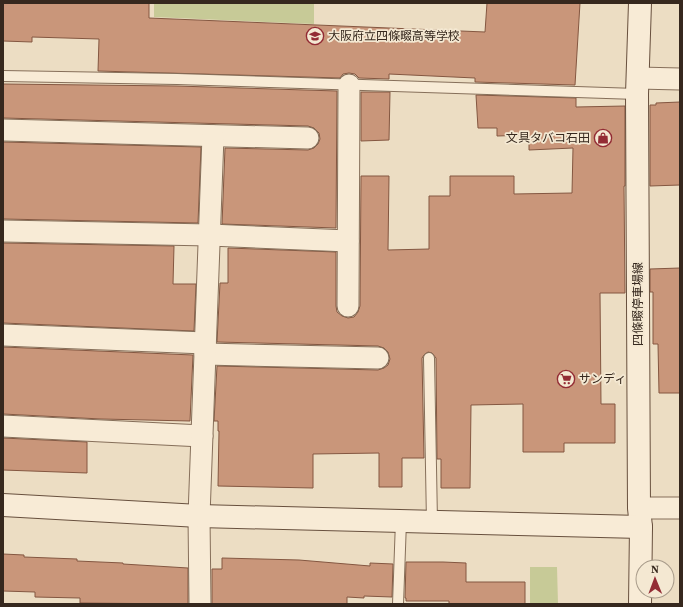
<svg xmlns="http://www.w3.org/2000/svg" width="683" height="607" viewBox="0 0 683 607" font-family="'Source Serif 4','Noto Sans JP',serif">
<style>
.green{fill:#c7ca97}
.building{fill:#c9967a;stroke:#845741}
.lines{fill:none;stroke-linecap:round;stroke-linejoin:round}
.lane-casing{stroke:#866f5a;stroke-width:12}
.street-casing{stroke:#866f5a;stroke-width:23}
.secondary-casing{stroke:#68503e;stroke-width:24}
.lane{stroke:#f8ebd6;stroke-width:10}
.street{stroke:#f8ebd6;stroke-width:21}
.secondary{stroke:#f8ebd6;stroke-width:22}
.labels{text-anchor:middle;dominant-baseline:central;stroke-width:3.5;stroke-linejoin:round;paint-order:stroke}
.poi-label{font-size:12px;fill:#36281e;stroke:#f4e8d2;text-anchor:start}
.street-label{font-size:12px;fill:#36281e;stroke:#f4e8d2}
</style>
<rect width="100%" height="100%" fill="#ecddc3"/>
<g class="green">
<path d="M154,3H314V24L154,17Z"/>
<path d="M530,567H557L558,604H530Z"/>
</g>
<g class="building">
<path d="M3,3H149V18L485,32L487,3H580L575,85L475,82V78L389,74V79L359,78L355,74L349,73L343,74L340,78L98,71L99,39L32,37V42L3,41Z"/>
<path d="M3,84L177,86L337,91L336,228L222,224L225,148L308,150L314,148L318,144L320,139L319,133L314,128L308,126L3,118Z"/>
<path d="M361,92H390L389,140L361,141Z"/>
<path d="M476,95L576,98V107L625,106V186H624L625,293H600L601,404H615V443H564V452H523V404L471,405L470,488H441V459H437L436,358L432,353L428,352L424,355L422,358L424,458H402V487H379V453L313,454V488L218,486L219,431H218V421H214L217,366L378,370L384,368L388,365L390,359L388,352L384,348L378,346L217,342L220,283H228V248L336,252V306L337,312L342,316L348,318L354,317L358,312L360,306L361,176H389L388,250L429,249V196H450V176H514V194L572,193L573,148L529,150V135L497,136V128H478Z"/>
<path d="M680,102V185L650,186V105H656V103Z"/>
<path d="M3,142L201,147L198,223L3,219Z"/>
<path d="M3,243L174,246L173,284H196L194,331L3,323Z"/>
<path d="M680,268V393H659L658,344H653V292H650V269Z"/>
<path d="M3,347L193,355L190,421L101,419L3,414Z"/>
<path d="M3,438L87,442V473L3,470Z"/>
<path d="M3,554L24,555V557L77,559V561L123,563V564L188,568V604L80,603V598L35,597V592L3,591Z"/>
<path d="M222,558L299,560L370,566V563L393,564L392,597L364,596V598L347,597V604H212V569H222Z"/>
<path d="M406,562H443L466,563V582H525V604H449V601H406V598H405Z"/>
</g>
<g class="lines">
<defs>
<g id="lane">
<path d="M3,76L177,79L637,94"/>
<path d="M429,358L432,522"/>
<path d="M398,604L401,521"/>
</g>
<g id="street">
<path d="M638,78L680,79"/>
<path d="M3,130L308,138"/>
<path d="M3,231L210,235L348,241"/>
<path d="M348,306L349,85"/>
<path d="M3,335L205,343"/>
<path d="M205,354L378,358"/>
<path d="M3,426L202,436"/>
<path d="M639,508H680"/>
<path d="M200,604L199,516L213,136"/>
</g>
<g id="secondary">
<path d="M640,3L637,94L639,508L641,527L640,604"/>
<path d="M3,505L199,516L641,527"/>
</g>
</defs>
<use href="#lane" class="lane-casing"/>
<use href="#street" class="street-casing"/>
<use href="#secondary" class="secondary-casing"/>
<use href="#lane" class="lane"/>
<use href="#street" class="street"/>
<use href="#secondary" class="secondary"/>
</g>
<defs>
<symbol id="school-ring" viewBox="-11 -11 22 22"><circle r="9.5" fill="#f4e8d2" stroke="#932c34" stroke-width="1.5"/><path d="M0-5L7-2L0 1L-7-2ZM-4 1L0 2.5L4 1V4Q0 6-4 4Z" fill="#932c34"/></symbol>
<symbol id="shop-ring" viewBox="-11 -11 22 22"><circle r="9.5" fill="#f4e8d2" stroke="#932c34" stroke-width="1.5"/><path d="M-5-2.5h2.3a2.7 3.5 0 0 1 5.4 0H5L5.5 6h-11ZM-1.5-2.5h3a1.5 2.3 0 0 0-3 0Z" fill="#932c34"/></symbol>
<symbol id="supermarket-ring" viewBox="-11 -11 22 22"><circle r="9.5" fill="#f4e8d2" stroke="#932c34" stroke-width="1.5"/><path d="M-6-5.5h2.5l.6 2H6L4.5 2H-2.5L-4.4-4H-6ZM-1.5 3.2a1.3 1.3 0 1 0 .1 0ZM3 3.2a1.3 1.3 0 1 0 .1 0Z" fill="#932c34"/></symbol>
</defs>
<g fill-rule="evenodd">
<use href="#school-ring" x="305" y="26" width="20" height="20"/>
<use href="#shop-ring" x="593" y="128" width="20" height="20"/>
<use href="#supermarket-ring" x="556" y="369" width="20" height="20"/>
</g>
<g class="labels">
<g class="poi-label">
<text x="328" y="36">大阪府立四條畷高等学校</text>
<text x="590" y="138" text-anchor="end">文具タバコ石田</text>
<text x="579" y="379">サンディ</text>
</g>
<g class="street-label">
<text transform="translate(638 304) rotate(-90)">四條畷停車場線</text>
</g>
</g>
<rect width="683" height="607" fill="none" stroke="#36281e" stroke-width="8"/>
<g transform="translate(655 579) rotate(359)"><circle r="19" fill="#f4e8d2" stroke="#a89b8a"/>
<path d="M0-3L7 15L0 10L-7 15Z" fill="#932c34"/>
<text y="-6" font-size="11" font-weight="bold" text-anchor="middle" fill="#36281e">N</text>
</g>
</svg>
